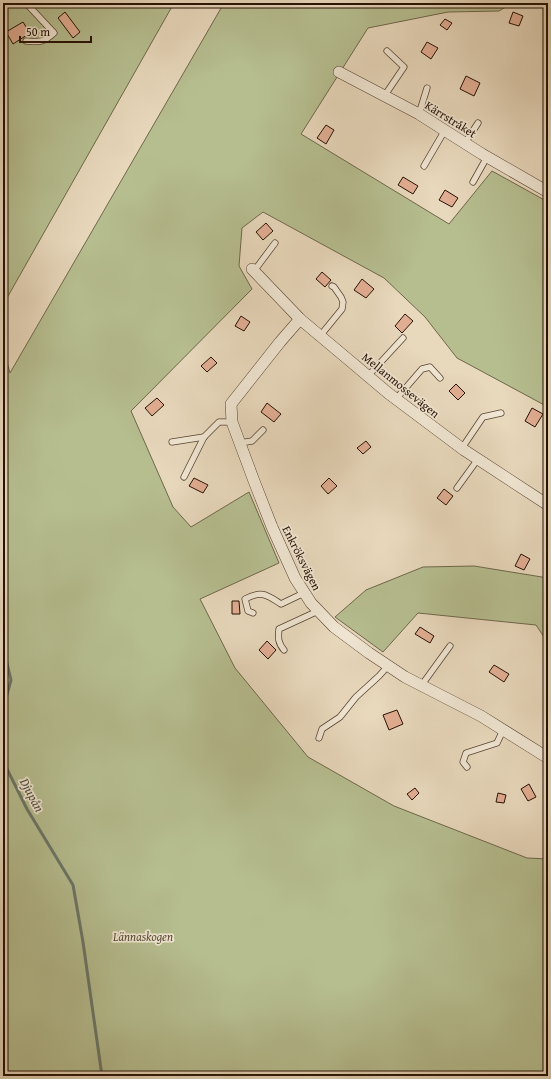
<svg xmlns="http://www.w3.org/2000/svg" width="551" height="1079" viewBox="0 0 551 1079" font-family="'Gentium Book Plus',serif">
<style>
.green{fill:#b6be90;stroke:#6e674a}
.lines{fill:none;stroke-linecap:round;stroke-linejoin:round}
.stream{stroke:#6a7768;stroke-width:3}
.building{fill:#e2ae93;stroke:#261003}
.lane-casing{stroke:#564231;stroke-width:7}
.street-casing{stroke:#564231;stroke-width:12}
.lane{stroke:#f0e6d3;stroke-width:5.5}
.street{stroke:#f0e6d3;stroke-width:11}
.labels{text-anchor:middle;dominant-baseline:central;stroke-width:3.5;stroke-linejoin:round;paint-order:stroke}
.street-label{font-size:12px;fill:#261003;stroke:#f0e6d3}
.park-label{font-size:12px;font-style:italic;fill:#584d34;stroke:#f0e6d3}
.water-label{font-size:13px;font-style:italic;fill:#4e4c3e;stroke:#f0e6d3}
</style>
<rect width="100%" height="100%" fill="#e8d8bc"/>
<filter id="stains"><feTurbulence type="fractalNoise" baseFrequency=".005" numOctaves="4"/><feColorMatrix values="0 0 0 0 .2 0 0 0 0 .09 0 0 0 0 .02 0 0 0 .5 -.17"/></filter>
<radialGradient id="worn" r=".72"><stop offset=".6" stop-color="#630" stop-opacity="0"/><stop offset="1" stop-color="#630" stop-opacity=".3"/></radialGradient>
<g class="green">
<path d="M3,3H174L3,305Z"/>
<path d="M224,3H512L499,11L448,12L368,28L301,134L449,224L492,171L548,202V407L457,358L425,317L384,278L263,212L242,228L239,266L252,289L131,411L173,507L191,527L249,492L279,563L200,599L235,668L308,757L394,806L527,858L548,859V1076H3V353L4,351L10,373Z"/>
<path d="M474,566L548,578V643L536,625L418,613L383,652L335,617L366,590L423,567Z"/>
</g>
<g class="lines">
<g class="stream">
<path d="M3,655H5L11,680L3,709"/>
<path d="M3,761L27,809L73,885L83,942L102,1076"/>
</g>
</g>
<g class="building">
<path d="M65,12L80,32L73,38L58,18Z"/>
<path d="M513,12L523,16L519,26L509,23Z"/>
<path d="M445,19L452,23L447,30L440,25Z"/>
<path d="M23,22L30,33L13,44L6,32Z"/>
<path d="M427,42L438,48L431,59L421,52Z"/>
<path d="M466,76L480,83L474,96L460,89Z"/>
<path d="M326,125L334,130L326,144L317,138Z"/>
<path d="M403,177L418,186L413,194L398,185Z"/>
<path d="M445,190L458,198L452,207L439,200Z"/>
<path d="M266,223L273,231L263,240L256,232Z"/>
<path d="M322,272L331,280L325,287L316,279Z"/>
<path d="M362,279L374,289L366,298L354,290Z"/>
<path d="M405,314L413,321L402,333L395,326Z"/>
<path d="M241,316L250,322L244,331L235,326Z"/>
<path d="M211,357L217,363L207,372L201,366Z"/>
<path d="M456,384L465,393L458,400L449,391Z"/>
<path d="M157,398L164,405L152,416L145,408Z"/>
<path d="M267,403L281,414L274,422L261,412Z"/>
<path d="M532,408L543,414L535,427L525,421Z"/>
<path d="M366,441L371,447L363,454L357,448Z"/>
<path d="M194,478L208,485L203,493L189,486Z"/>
<path d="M329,478L337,486L328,494L321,486Z"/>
<path d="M444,489L453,496L446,505L437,498Z"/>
<path d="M521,554L530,559L524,570L515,566Z"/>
<path d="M232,601H239L240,614H232Z"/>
<path d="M420,627L434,636L430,643L415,634Z"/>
<path d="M267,641L276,650L268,659L259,650Z"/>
<path d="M494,665L509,674L504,682L489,672Z"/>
<path d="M397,710L403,724L389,730L383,715Z"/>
<path d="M529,784L536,797L528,801L521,789Z"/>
<path d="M415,788L419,793L412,800L407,794Z"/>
<path d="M498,793L506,795L504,803L496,802Z"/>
</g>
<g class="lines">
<defs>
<g id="lane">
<path d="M26,41C40,42 43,43 54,33L26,3"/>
<path d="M385,95L404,67L387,51"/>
<path d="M419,114L427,88"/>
<path d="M465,143L478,123"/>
<path d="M424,166L445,130"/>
<path d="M473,182L487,157"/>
<path d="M254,271L275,243"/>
<path d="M320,336L342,309L343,302L341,297L334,287L332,286"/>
<path d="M368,376L403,338"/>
<path d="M396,399L422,369L430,367L440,378"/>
<path d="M172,442L204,437"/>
<path d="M240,443L252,441L263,430"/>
<path d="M462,448L483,417L501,413"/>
<path d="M184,477L204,437L219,422H232"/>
<path d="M457,488L478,459"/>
<path d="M253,613L248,611L245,599C262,590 267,595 281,604L304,593"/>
<path d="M284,650C278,643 278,638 279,629L318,611"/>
<path d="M421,686L450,646"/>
<path d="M319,738L322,729L340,717L356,697L379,676L388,666"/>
<path d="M467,767L463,762L466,753L497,743L503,730"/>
</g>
<g id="street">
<path d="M339,72L419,114L482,154L548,192"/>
<path d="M252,269L300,319L356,366L388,393L464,450L548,505"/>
<path d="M300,319L280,342L231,404L232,422L254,481L272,527L295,578L311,603L334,627L369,653L405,677L481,716L548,758"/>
</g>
</defs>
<use href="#lane" class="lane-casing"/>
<use href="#street" class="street-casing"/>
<use href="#lane" class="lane"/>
<use href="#street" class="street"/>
</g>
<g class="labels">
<g class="street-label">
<text transform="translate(451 119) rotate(32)">Kärrstråket</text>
<text transform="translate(401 385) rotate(39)">Mellanmossevägen</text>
<text transform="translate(302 558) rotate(63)">Enkröksvägen</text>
</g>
<g class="park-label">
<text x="143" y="936">Lännaskogen</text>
</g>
<g class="water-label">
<text transform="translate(32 795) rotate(62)">Djupån</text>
</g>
</g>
<rect width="551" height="1079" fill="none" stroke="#e8d8bc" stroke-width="16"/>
<rect x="4" y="4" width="543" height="1071" fill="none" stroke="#261003" stroke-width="2"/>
<rect x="8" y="8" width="535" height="1063" fill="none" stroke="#261003"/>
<path d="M20 36v6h71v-6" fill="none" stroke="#261003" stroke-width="2"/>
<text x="26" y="36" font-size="12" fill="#261003" stroke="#f0e6d3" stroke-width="3" paint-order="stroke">50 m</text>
<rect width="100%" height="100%" filter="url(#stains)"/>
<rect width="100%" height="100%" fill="url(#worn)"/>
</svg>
